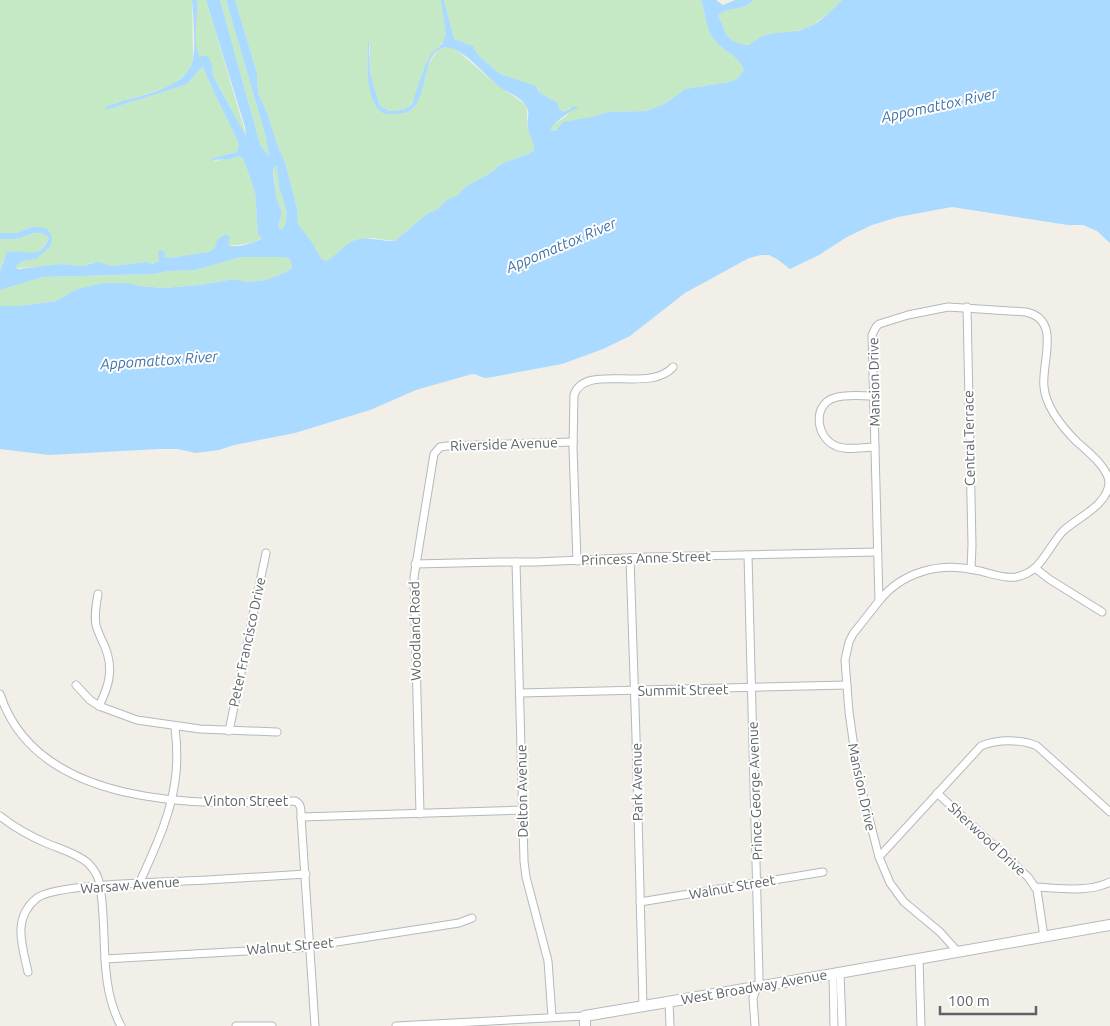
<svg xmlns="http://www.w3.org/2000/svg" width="1110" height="1026" viewBox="0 0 1110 1026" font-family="Ubuntu,sans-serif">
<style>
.green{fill:#c5e8c5}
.water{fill:#aadaff;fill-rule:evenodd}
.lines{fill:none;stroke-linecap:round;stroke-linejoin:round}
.street-casing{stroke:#b5b8bc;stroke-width:9}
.secondary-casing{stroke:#b6babf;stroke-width:12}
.street{stroke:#fff;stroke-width:7}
.secondary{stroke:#fff;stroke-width:10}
.labels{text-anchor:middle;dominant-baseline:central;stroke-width:4;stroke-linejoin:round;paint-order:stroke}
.street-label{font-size:14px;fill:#5f6368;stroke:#fff}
.water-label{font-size:15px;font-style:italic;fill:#4174aa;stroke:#fff}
</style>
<rect width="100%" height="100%" fill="#f1efe8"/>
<g class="green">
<path d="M0,0H192L193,58L189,71L171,86L124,101L114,103L109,109L182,86L187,84L202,67H203C214,94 227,118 239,144L237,152L213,158L215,161L240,156L243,158L255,192L258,235L261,237V239C248,244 241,246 227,245C220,245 214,250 208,252C196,256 181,256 169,258L164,257L158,252L159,261L153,264L146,262L112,266L92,263L81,266L62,264L40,267L16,268L17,265L23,261L35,259L50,247L51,235L31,227L17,233H0Z"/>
<path d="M197,0H206L247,138L213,76V69C209,65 202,60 199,55C190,39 199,18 197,0Z"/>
<path d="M220,0H226L266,138L269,157L260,144Z"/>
<path d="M235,0H441C442,9 448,27 446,35C445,43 430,54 426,63C418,80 420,108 398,111C391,112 385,110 380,106L370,73V46L368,42C366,67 367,90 381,112L401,114L419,99L428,66L434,55L439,49L450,47L459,52L492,81L526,105C528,113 526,122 528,130C531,139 534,140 534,150L530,153L501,164L492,172L465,187L458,195L445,201L438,209L428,213L395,241L372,238L358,240L341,249L334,257L326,261L321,258L312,242L298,224L297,208L285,162L277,144L268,115L258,93L257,73Z"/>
<path d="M444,0H701C706,14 705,29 715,41C724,51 740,57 744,70L738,78L729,82L685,89L666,103L646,111L608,112L551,131L550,127L565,117L574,108H578H570L565,112L559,109L558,103L540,93L538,88L500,74L478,55L473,46L454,39Z"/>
<path d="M754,0H842L828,14L808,28L791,32L766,35L751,45C725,45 729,34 718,16C728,5 742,13 754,0Z"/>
<path d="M276,166C278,173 278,180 279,187C283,202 292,215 282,230L278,227L282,212L277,200L273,168Z"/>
<path d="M40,232L46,234L49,238C42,256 29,254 12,251L3,261L0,271V238L15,239Z"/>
<path d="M270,256L284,257L290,259L292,268L284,273L266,280L248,282L234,279L199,285L164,288L140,286L129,283L75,290L56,301L20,306H0V290L43,277L153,274L169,271L195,270L241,257Z"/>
</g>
<path class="water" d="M192,0H197C199,19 191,39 200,57L206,55C212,59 213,69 213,76L246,136L245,127L206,0H220L260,144L269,157L266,138L226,0H235L257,73L258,93L268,115L277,144L285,162L297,208L298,224L312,242L321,258L326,261C335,257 340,249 348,244C364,233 379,242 395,241L428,213L438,209L445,201L458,195L465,187L492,172L501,164L530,153L534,150C534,140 529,137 528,128C526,121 531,113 526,106C522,98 509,93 501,88C486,77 474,60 458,51C452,48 446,46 440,49C418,60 432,115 396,114C392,114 385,115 381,112C365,97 367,62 368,42L369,41L370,73L380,106L389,111H395L405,109L412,104L425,65L432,53L442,44L446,35L441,0H444L454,39L473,46L478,55L500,74L536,86L540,93L558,103L559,109C565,115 569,108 575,106L579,108C571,109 558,121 551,127V131L556,130L563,122L592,117L608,112L646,111L666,103L685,89L729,82L738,78L744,70C740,57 724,51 715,41C705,29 706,14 701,0H716L723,5L735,0H754C742,13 728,5 718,16C729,35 724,42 749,45C755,42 759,37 766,35C779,31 795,34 809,27C822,21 832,10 842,0H1110V243L1097,231L1083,225H1068L952,207L898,217L872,225L847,237L819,255L790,269L777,259L769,255H761L749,258L685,293L630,336L603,349L562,364L487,378C481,378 478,374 472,374L416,390L370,410L295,433L234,445L219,450L196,453L177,449H160L49,455L0,449V306H20L56,301L75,290L103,283H129L140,286L164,288L199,285L234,279L248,282L266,280L284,273L292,268L290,259L284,257H241L195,270L169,271L153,274L43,277L0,290V271L7,252C25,248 40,262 49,238C40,226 26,238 14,239C10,239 6,239 1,239L0,238V233H17L31,227L44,228L48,230L51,235L52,239L50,247L36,259L23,261L17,265L16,268L19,269L62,264L81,266L98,262L112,266L146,262L153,264L159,261L158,252L160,250L165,253L164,257L169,258L209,252L215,248L217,240L224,235H228L230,238L228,245C239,249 251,243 261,239V237L258,235L255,192L243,158L239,156L230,159L211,160L213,158L237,152L239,144C227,118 214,94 203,67H202L187,84L182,86L109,109L104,108C129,95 188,93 193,58C196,44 193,15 192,0ZM276,166C278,173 278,180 279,187C283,202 292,215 282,230L278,227L282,212L277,200L273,173V168Z"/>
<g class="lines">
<defs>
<g id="street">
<path d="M967,307L972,545L971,569"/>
<path d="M873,396C861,396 846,394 834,398C812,405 816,438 836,446C847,451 863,447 875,447"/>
<path d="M748,555L759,977V982L753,998L755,1026"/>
<path d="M630,558L636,737L643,1006"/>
<path d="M577,561L573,448L574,395C585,362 650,394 673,367"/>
<path d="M516,562L524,861L526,877L548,961L552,1017"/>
<path d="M415,564L498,562H536L648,557L877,552"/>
<path d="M1035,568L1049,579L1102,612"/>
<path d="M98,594C96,605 94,615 96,625C98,633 102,640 105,647C114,669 109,686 99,706"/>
<path d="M879,601C902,572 939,562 975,570C988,572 1002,579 1016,577C1022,576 1031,572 1036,567C1046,557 1053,542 1063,531C1077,518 1108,505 1109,483C1109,468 1087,451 1077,442C1063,428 1046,407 1044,387C1041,362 1062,320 1026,312L948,307L908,315L879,324L876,327L872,335L879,601L853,634L849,642L845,660L849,712L858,775L879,857L890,883L904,902L940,932L958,952"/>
<path d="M76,685L90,700L99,706L137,720L200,729L277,732"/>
<path d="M520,693L847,685"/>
<path d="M0,694C37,808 198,806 295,801C302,804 301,811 301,817L315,1026"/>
<path d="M229,731L266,553"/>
<path d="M937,793L1028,877L1037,890L1044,937"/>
<path d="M420,814L414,577L434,454L440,447L447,446L573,442"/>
<path d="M0,816C14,827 30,836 46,843C60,849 76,853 88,863C94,869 99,878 100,886C108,933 98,983 121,1026"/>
<path d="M301,817L522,810"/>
<path d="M879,857L981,746C997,739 1021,739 1037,746L1110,812"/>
<path d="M139,884C154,850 170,818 175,781C178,763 177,745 175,727"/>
<path d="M1035,887C1059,888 1088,893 1110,882"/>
<path d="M640,902L823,872"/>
<path d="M105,959L298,948L459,923L472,918"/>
<path d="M919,959L921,1026"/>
<path d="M28,972C22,945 12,918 37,898C56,883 176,882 207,880C240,878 273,876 306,874"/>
<path d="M840,973L842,1026"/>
<path d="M833,974L834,1026"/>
<path d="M669,1002L670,1026"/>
<path d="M236,1026H272"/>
<path d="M396,1026L585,1016"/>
</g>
<path id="secondary" d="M585,1026V1016L833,974L1110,925"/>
</defs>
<use href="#street" class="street-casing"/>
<use href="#secondary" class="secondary-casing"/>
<use href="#street" class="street"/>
<use href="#secondary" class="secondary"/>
</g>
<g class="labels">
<g class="street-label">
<text transform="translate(874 382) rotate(-91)">Mansion Drive</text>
<text transform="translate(969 438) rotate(-91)">Central Terrace</text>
<text transform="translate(504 444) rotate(-2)">Riverside Avenue</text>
<text transform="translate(646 558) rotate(-2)">Princess Anne Street</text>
<text transform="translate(415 631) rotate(-91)">Woodland Road</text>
<text transform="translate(247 642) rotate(-78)">Peter Francisco Drive</text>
<text transform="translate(683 690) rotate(-1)">Summit Street</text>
<text transform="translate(637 782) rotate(-91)">Park Avenue</text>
<text transform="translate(862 787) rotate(78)">Mansion Drive</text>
<text transform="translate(522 791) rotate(-91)">Delton Avenue</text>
<text transform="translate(755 791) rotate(-92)">Prince George Avenue</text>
<text x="246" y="801">Vinton Street</text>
<text transform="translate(987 839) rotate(43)">Sherwood Drive</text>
<text transform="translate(130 885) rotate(-4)">Warsaw Avenue</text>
<text transform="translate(732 887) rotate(-10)">Walnut Street</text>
<text transform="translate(290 946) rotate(-5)">Walnut Street</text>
<text transform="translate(754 987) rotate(-10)">West Broadway Avenue</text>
</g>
<g class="water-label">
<text transform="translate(939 105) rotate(-12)">Appomattox River</text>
<text transform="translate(561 245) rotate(-23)">Appomattox River</text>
<text transform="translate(159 360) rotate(-4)">Appomattox River</text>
</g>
</g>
<path d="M940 1006v8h96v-8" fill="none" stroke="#5f6368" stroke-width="2.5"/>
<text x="948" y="1006" font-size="15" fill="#5f6368" stroke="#ffffff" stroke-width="4" paint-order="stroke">100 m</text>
</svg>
